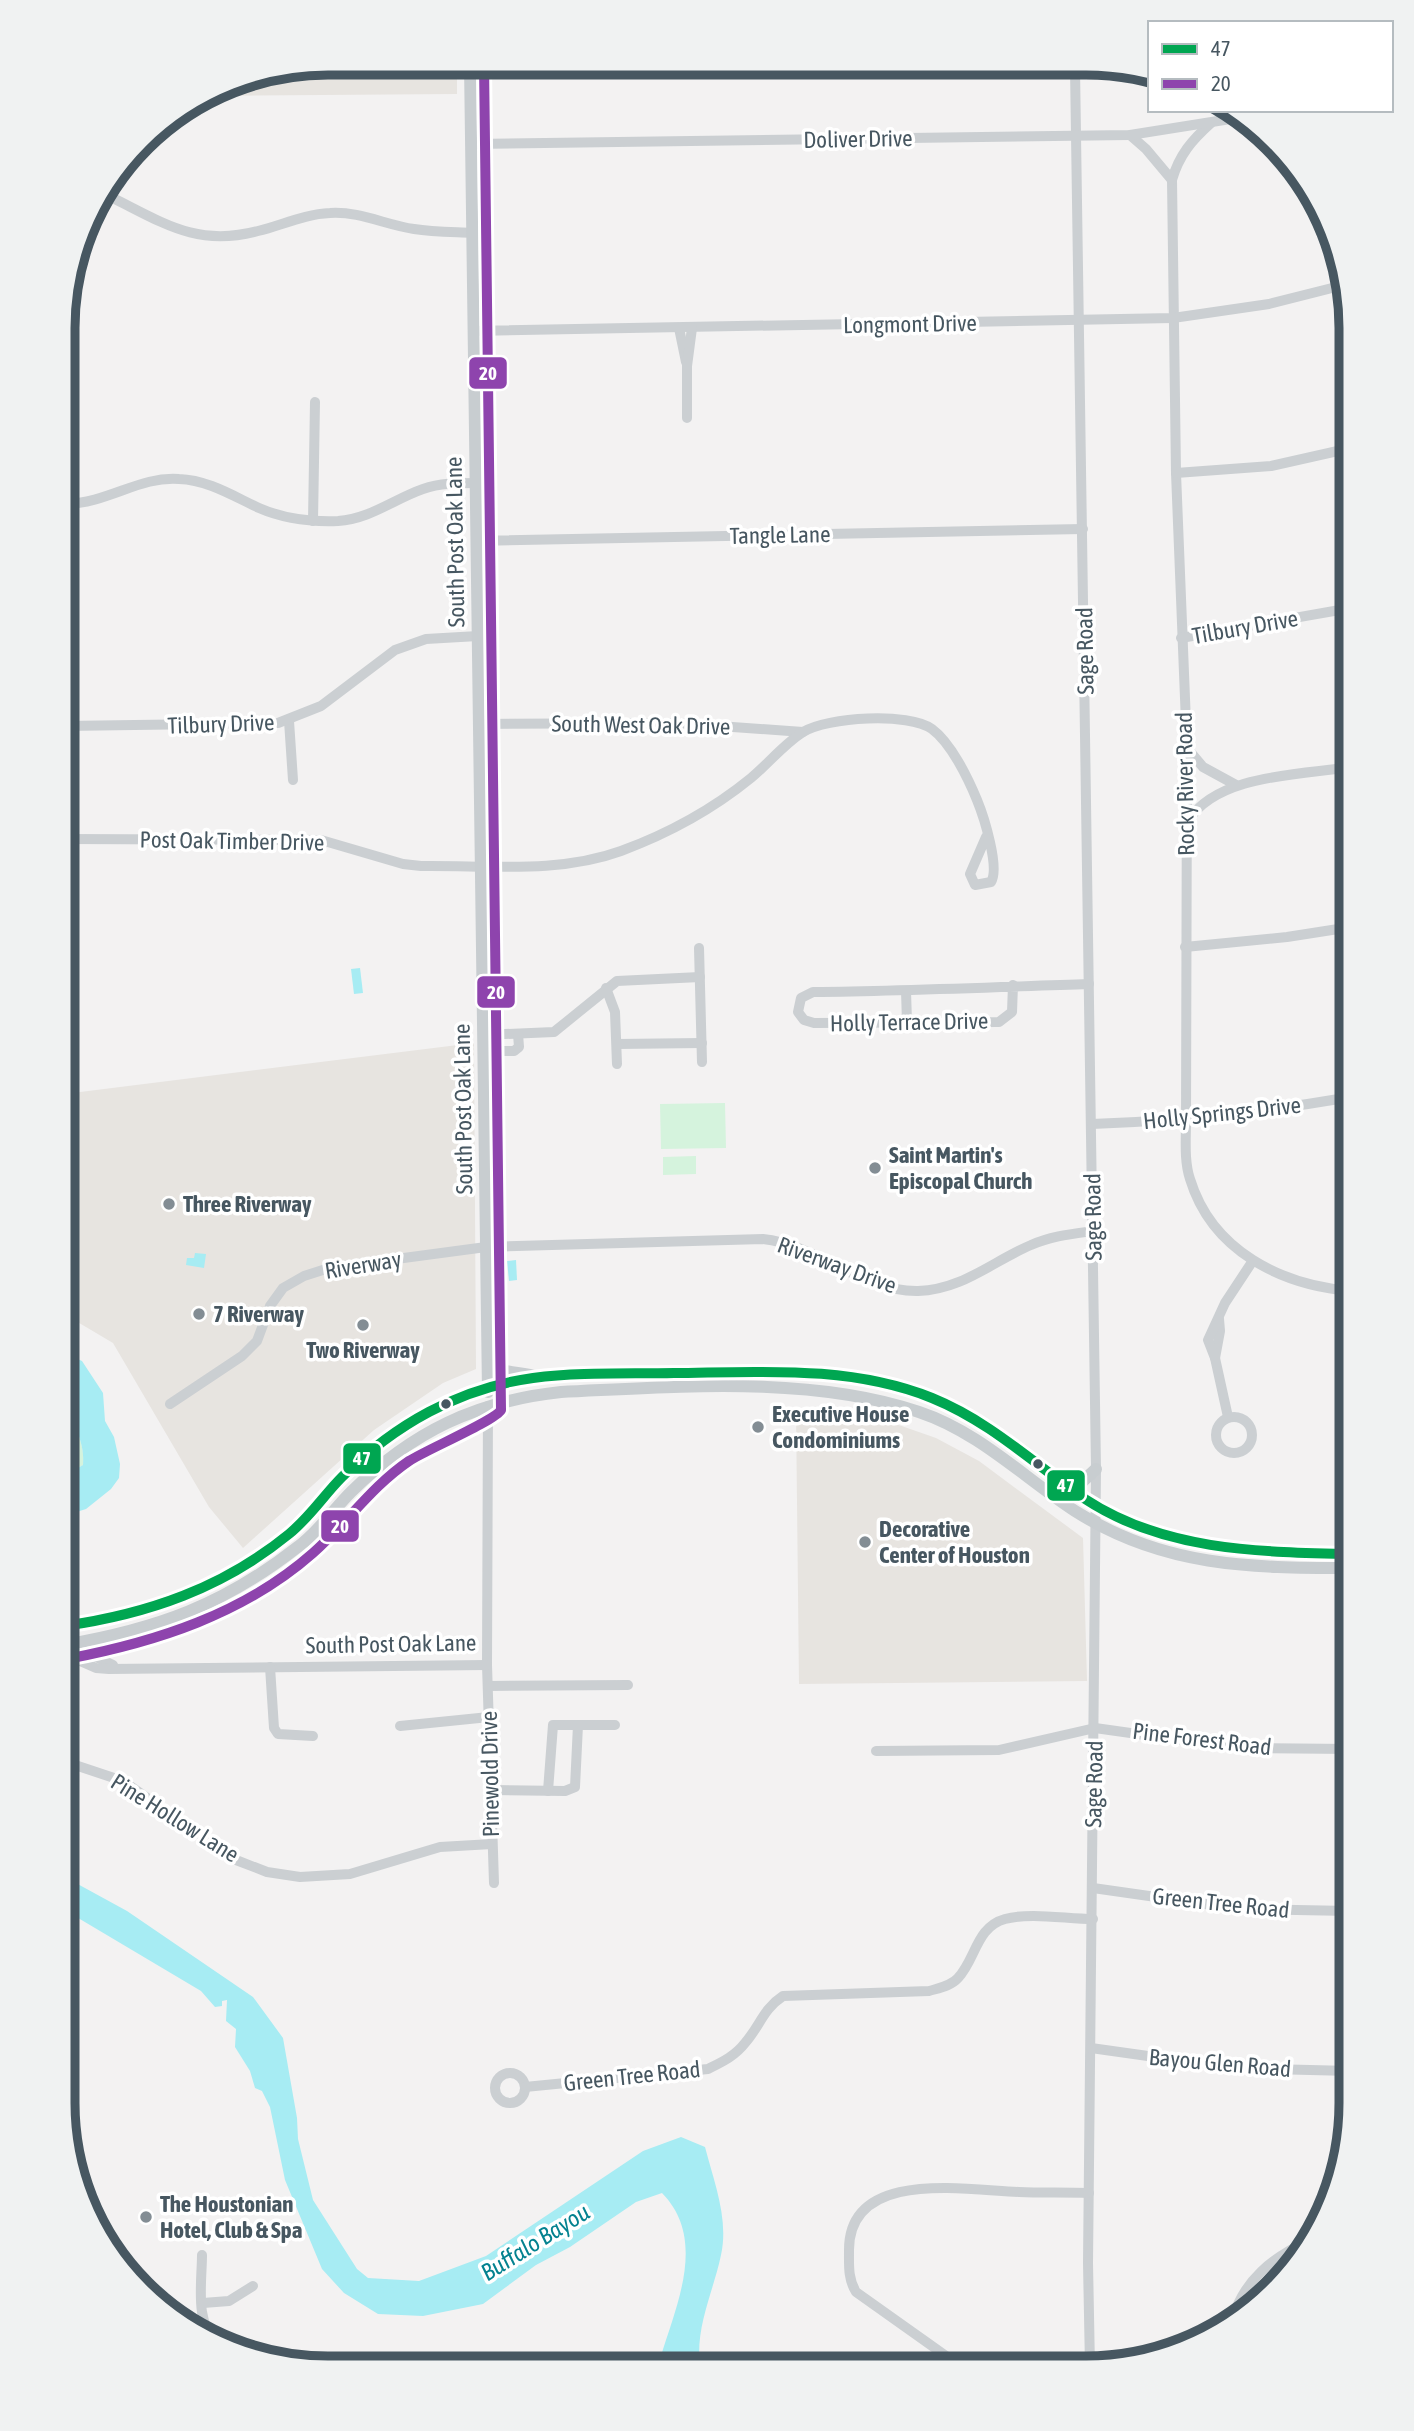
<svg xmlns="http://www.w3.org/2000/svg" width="1414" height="2431" viewBox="0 0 1414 2431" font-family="'Asap Condensed',sans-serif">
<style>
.commercial{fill:#e7e4e0}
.green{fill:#d5f3dd}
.water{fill:#a7ecf3}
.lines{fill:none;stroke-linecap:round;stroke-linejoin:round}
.minor{stroke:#cbcfd2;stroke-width:10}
.major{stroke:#c8cdd0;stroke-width:12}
.bus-1-casing{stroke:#fff;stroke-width:16}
.bus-2-casing{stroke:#fff;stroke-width:16}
.bus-1{stroke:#00a651;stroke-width:10}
.bus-2{stroke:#8e44ad;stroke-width:10}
.poi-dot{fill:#838d94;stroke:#fff;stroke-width:2.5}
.bus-dot{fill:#475761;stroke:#fff;stroke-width:2.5}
.labels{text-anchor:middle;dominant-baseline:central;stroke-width:7;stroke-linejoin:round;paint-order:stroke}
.street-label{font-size:23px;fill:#475761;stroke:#fff}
.poi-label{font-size:23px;font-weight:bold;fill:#475761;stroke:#fff;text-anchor:start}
.water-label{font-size:24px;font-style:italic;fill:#048290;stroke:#fff}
.rim{fill:none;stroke:#475761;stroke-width:9}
.line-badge{stroke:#fff;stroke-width:2.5}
.badge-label{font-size:19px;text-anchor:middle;font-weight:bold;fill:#fff}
</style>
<rect width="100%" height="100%" fill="#f3f2f2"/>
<g class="commercial">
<path d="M328,63L457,64V94L207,96L227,83Z"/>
<path d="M474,1043L476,1369L443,1383L374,1430L243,1548L209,1507L113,1343L64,1314V1094Z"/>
<path d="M806,1409L893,1423L936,1438L979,1461L1083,1538L1087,1681L799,1684L796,1410Z"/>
</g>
<g class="green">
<path d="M725,1103L726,1148L661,1149L660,1104Z"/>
<path d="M696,1156V1174L663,1175V1157Z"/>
<path d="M64,1409C76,1424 85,1446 83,1465L64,1476Z"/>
</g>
<g class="water">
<path d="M360,968L363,993L354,994L351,969Z"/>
<path d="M195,1253L206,1254L204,1268L186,1265L187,1258H194Z"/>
<path d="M516,1260L517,1280L509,1281L507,1261Z"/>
<path d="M64,1353L82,1361L103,1393L105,1421L114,1437L120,1464L119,1478L111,1489L86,1509L64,1516V1476L83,1465C85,1446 76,1424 64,1409Z"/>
<path d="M63,1876L127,1911L253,1997L283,2038L297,2118L298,2139L313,2200L357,2269L368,2278L419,2281L486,2256L643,2151L681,2137L705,2147C714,2182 729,2219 721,2255C713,2293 695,2327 700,2367H663L661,2356C677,2303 707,2239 662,2193L636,2202L570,2247L536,2265L483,2304L423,2316L378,2314L344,2293L322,2269L285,2180L270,2107L262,2091L255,2088L250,2071L235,2047L236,2029L226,2021L227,2000L222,2001V2006L215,2007L201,1991L63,1909Z"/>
</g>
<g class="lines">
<g class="minor">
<path d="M1075,68L1096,1469L1088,2263L1090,2367"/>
<path d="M1211,123C1192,140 1179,155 1172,180L1176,473L1187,748L1186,1121C1186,1140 1184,1161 1190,1179C1212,1251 1281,1285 1351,1291"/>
<path d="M1130,135L1146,149L1172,180"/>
<path d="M471,144L1130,135L1243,117"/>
<path d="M101,197L113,198C165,224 198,247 258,231C282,225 305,214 330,213C359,211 386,225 414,229C433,232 453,232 472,233"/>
<path d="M679,328L686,362"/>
<path d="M474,331L1173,318L1269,304L1344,285"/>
<path d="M687,418V366L692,328"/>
<path d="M1176,473L1271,466L1351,448"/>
<path d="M65,504C109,503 139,476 179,479C208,480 233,496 259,508C284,519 311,522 338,521C370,519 394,499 423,489C440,483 457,483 476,483"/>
<path d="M313,521L315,402"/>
<path d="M476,541L1083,529"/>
<path d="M1181,638L1351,608"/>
<path d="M289,721L293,780"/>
<path d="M479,724L677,723L803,732"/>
<path d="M65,726L278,723L321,706L395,650L426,639L478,636"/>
<path d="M1187,748L1203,767L1236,785"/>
<path d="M1188,821C1217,774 1300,775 1351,767"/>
<path d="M65,839L321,840L403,864L421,866C487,865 558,874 621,851C667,834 713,809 751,778C768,764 784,744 803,732C827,717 909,712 932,729C951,743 968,778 977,800C984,817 1000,868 991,882L975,885L970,874L986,837"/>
<path d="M1185,947L1287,937L1351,927"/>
<path d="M699,948L702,1062"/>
<path d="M1013,985L1012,1012L999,1022L814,1023L804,1020L798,1012L801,998L813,992C905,991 997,987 1089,984"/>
<path d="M606,988L615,1012L617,1064"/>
<path d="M906,991L907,1022"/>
<path d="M483,1035L554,1032L617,981L700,977"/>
<path d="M617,1044L702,1043"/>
<path d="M483,1051H514L519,1047L518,1034"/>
<path d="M1092,1124C1180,1121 1264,1112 1351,1097"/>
<path d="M1215,1358L1220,1331L1219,1319"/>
<path d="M170,1404L242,1356L257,1341L270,1306L283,1288L304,1276L329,1268L486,1247L763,1239C819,1245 861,1292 918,1291C962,1290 993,1261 1031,1245C1051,1236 1071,1234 1093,1231"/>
<path d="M488,1406L487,1665L494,1883"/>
<circle cx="1234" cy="1435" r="18"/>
<path d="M1228,1417L1215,1358L1208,1340L1225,1303L1252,1262"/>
<path d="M103,1638L95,1651L96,1657L113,1665"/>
<path d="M64,1654L96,1668L109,1669L487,1665"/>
<path d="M270,1667L274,1728L278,1734L313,1736"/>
<path d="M488,1686L628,1685"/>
<path d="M400,1726L489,1717"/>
<path d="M876,1751L999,1750L1095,1728L1237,1748L1351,1749"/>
<path d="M63,1761L123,1781L236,1860L267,1872L300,1877L350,1874L440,1847L492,1844"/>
<path d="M491,1790L565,1791L575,1787L578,1725"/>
<path d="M548,1791L553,1725H615"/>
<path d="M1093,1888L1240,1909L1350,1911"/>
<path d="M1091,2048L1233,2068L1350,2071"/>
<circle cx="510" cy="2088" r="15"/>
<path d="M525,2087L708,2069C722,2062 735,2056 745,2043C760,2026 763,2009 783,1996L929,1991C939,1988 951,1986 958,1978C976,1959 976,1927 1005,1919C1031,1912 1066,1919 1093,1919"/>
<path d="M202,2255C202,2282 194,2325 218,2343"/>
<path d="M203,2303L229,2301L253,2286"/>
<path d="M1232,2321C1243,2280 1273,2257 1310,2240"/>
<path d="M1090,2364H1111"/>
<path d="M963,2368L856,2292C848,2279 849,2266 849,2251C848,2168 966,2190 1019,2192C1042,2193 1066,2192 1089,2193"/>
</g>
<g class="major">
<path d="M470,64L488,1392"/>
<path d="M488,1365C502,1373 521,1372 538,1377"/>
<path d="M1068,1486L1082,1482L1096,1469"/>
<path d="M64,1626C154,1615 217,1591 289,1534C309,1518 324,1495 342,1477C394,1424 457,1388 532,1378C581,1372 632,1374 681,1373C765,1372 853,1365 932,1398C962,1411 991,1428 1018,1447C1045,1466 1069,1490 1097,1506C1177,1554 1261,1552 1351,1554"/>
<path d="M64,1645C157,1629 224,1605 299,1546C319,1531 334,1509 351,1492C412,1432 476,1401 561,1392C676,1387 809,1375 919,1412C979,1432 1023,1477 1075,1511C1163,1567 1250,1568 1351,1568"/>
</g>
<defs>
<path id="bus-1" d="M64,1626C148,1614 223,1588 289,1534C310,1517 324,1495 342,1477C394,1425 459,1388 533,1378C580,1372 627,1374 674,1373C760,1372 850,1365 932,1398C991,1422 1034,1464 1085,1499C1164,1551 1259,1552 1351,1554"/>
<path id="bus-2" d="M67,1659C156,1642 244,1614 313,1553C347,1523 372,1486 409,1461C426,1450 496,1420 501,1410L484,64"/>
</defs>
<use href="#bus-1" class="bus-1-casing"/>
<use href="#bus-2" class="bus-2-casing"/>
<use href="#bus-1" class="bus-1"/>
<use href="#bus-2" class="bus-2"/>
</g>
<g class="poi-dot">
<circle cx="875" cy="1168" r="7"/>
<circle cx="169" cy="1204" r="7"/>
<circle cx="199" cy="1314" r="7"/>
<circle cx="363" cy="1325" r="7"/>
<circle cx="758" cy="1427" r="7"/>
<circle cx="865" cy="1542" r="7"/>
<circle cx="146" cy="2217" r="7"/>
</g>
<g class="bus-dot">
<circle cx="446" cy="1404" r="6"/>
<circle cx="1038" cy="1464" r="6"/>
</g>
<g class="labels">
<g class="street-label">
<text transform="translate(858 139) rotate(-1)">Doliver Drive</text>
<text transform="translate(910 324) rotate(-1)">Longmont Drive</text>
<text transform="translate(780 535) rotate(-1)">Tangle Lane</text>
<text transform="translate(455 542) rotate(-91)">South Post Oak Lane</text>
<text transform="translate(1245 627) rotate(-10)">Tilbury Drive</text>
<text transform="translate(1085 651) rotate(-91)">Sage Road</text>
<text transform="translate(221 724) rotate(-2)">Tilbury Drive</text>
<text transform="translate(641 725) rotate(1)">South West Oak Drive</text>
<text transform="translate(1185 784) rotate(-91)">Rocky River Road</text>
<text transform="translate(232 841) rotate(1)">Post Oak Timber Drive</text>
<text transform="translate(909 1022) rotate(-1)">Holly Terrace Drive</text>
<text transform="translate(463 1109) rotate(-91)">South Post Oak Lane</text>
<text transform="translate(1222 1113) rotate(-6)">Holly Springs Drive</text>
<text transform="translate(1093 1217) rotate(-91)">Sage Road</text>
<text transform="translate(363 1265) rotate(-9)">Riverway</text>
<text transform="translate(837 1265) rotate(20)">Riverway Drive</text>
<text transform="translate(391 1644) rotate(-1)">South Post Oak Lane</text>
<text transform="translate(1202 1739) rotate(7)">Pine Forest Road</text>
<text transform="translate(490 1774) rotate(-91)">Pinewold Drive</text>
<text transform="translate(1094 1784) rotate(-89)">Sage Road</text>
<text transform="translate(175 1818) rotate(32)">Pine Hollow Lane</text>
<text transform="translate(1221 1903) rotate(6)">Green Tree Road</text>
<text transform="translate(1220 2063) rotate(5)">Bayou Glen Road</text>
<text transform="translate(632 2076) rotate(-6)">Green Tree Road</text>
</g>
<g class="poi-label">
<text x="889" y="1155">Saint Martin's<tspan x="889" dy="26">Episcopal Church</tspan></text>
<text x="183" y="1204">Three Riverway</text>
<text x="213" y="1314">7 Riverway</text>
<text x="363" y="1350" text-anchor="middle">Two Riverway</text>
<text x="772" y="1414">Executive House<tspan x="772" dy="26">Condominiums</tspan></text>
<text x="879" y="1529">Decorative<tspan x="879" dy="26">Center of Houston</tspan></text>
<text x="160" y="2204">The Houstonian<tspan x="160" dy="26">Hotel, Club &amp; Spa</tspan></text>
</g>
<g class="water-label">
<text transform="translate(535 2242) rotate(-32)">Buffalo Bayou</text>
</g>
</g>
<path d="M0 0H1414V2431H0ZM328 75H1086A253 253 0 0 1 1339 328V2103A253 253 0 0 1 1086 2356H328A253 253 0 0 1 75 2103V328A253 253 0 0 1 328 75Z" fill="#f0f2f2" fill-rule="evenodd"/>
<path class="rim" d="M328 75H1086A253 253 0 0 1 1339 328V2103A253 253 0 0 1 1086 2356H328A253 253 0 0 1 75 2103V328A253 253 0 0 1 328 75Z"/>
<g class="line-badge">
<rect x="468" y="356" width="40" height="34" rx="7" fill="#8e44ad"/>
<rect x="476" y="975" width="40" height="34" rx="7" fill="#8e44ad"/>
<rect x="342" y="1442" width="40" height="33" rx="7" fill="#00a651"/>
<rect x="1046" y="1469" width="40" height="33" rx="7" fill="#00a651"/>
<rect x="320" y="1509" width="40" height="34" rx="7" fill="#8e44ad"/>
</g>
<g class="badge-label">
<text x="488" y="380">20</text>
<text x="496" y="999">20</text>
<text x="362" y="1465">47</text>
<text x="1066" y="1492">47</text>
<text x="340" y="1533">20</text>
</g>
<rect x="1148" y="21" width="245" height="91" fill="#ffffff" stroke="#b5bcc0" stroke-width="2"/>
<rect x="1162" y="44" width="35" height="10" fill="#00a651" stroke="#b5bcc0" stroke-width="2"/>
<text x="1211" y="56" font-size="21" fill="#475761">47</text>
<rect x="1162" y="79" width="35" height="10" fill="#8e44ad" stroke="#b5bcc0" stroke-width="2"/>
<text x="1211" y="91" font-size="21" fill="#475761">20</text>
</svg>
